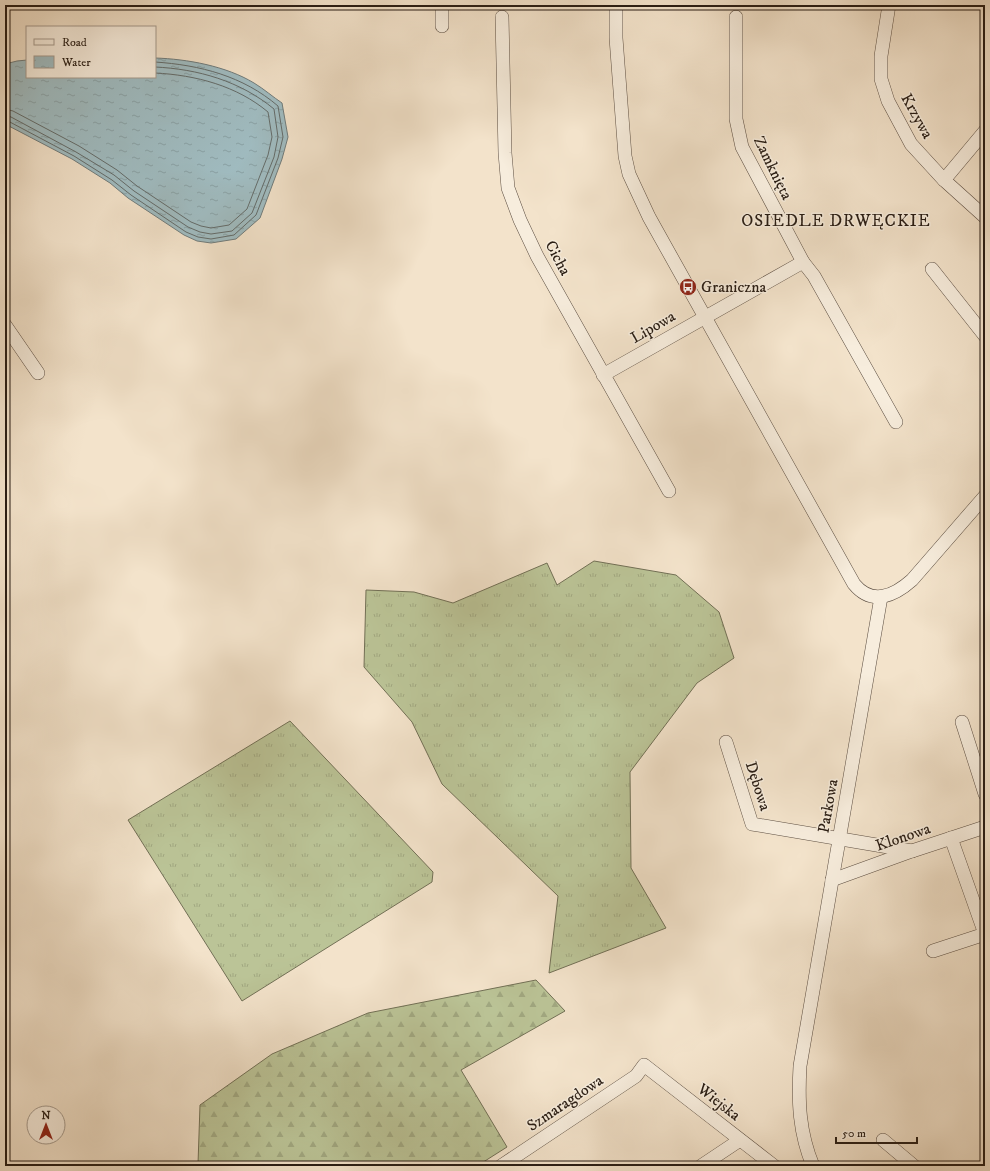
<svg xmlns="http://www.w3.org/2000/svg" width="990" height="1171" viewBox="0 0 990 1171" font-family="'IM FELL DW Pica',serif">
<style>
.grass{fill:url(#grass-tufts);stroke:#727056}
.forest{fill:url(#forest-firs);stroke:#727056}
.water{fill:url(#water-ripples);stroke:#707c7c}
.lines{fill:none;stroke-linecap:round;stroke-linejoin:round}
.shore{stroke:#646c6a;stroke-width:1}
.minor-casing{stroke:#5c4e42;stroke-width:14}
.minor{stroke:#f7eddd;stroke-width:13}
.labels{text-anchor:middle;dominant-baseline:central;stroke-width:3;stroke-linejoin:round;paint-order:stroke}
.street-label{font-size:16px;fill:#291d14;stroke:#f7eddd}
.poi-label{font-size:16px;fill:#291d14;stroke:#f7eddd;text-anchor:start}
.neighbourhood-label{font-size:17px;letter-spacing:1px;fill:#291d14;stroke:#f7eddd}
</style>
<defs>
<pattern id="grass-tufts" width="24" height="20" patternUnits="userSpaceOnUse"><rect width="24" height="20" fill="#bbc497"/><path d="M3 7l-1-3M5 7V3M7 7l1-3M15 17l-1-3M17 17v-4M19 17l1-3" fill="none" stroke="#a1a881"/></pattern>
<pattern id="forest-firs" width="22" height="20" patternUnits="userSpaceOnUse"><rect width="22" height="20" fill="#bbc497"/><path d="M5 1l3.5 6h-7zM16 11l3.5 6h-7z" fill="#a1a881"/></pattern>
<pattern id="water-ripples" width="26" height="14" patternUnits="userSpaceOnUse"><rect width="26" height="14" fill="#a0bcc1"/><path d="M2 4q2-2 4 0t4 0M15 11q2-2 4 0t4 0" fill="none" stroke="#8aa1a5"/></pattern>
</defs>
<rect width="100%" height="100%" fill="#f3e3cb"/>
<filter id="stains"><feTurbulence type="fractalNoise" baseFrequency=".005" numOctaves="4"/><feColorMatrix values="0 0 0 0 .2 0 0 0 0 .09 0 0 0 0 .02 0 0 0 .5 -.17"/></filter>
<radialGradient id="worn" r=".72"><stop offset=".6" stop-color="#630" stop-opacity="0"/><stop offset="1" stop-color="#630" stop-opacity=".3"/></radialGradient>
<g class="grass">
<path d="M594,561L676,575L719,612L734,658L697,683L630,772L631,868L666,928L549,973L558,896L442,784L412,722L364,667L366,590L414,592L453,603L547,563L557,585Z"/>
<path d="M290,721L433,872L432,882L242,1001L128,820Z"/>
</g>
<path class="forest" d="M536,980L565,1011L461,1070L507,1147L477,1166H195L198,1164L200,1105L272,1054L368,1013Z"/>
<path class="water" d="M155,58C187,59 226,66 254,83C264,89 273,97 282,103L288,137L282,159L260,218L236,239L211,243L197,241L184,235L128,198L110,183L72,159L5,124V64L17,61L27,60V77H155Z"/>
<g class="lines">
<g class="shore">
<path d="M5,109L13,111L79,146L117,170L137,186L191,222L201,226L211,228L229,225L247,209L268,155L272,137L268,112C237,86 196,75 155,73"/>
<path d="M5,115L11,117L76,152L114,175L134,191L188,227L200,232L211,234L232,231L252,213L274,157L278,137L274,109C240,81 198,69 155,67"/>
<path d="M5,120L8,121L74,156L112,180L131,195L186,232L198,237L211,239L234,235L256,215L278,158L283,137L278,106C243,76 200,65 155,62"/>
</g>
<defs>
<g id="minor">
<path d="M442,5V26"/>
<path d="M616,5V38L625,156L629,174L649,217L854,584C872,606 894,596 912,580L985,496"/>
<path d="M889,5L881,56V79L888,101L911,144L944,180L985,217"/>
<path d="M502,17L505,153L508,188L520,220L537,256L669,491"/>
<path d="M736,17V119L742,147L803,262L814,276L896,422"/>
<path d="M944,180L985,131"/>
<path d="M932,269L985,336"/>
<path d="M5,325L38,373"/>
<path d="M603,375L803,262"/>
<path d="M962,722L985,794"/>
<path d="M726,742L752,824L912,851"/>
<path d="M951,838L985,934"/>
<path d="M832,880L912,851L985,827"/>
<path d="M933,951L985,934"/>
<path d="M883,1140L914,1166"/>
<path d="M501,1166L636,1076L644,1065L774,1166"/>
<path d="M701,1166L740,1140"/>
<path d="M813,1166C799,1132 798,1102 800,1066L881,597"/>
</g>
</defs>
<use href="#minor" class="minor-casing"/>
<use href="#minor" class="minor"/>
</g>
<defs>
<symbol id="bus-disc" viewBox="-11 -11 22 22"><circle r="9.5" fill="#8f2418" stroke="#f7eddd"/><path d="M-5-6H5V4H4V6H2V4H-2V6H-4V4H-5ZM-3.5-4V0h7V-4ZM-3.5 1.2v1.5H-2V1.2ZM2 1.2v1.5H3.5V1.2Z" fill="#fff"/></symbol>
</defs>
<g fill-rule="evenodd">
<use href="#bus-disc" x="678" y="277" width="20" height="20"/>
</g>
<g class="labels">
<g class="street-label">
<text transform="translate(917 116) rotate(61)">Krzywa</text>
<text transform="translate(773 168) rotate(64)">Zamknięta</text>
<text transform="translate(558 258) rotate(62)">Cicha</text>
<text transform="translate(653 327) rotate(-30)">Lipowa</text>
<text transform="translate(758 786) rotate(72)">Dębowa</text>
<text transform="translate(828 806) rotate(-80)">Parkowa</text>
<text transform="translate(903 837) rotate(-19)">Klonowa</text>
<text transform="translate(719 1102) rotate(38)">Wiejska</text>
<text transform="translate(565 1103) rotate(-34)">Szmaragdowa</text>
</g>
<g class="poi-label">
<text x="701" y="287">Graniczna</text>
</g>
<g class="neighbourhood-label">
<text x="836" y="221">OSIEDLE DRWĘCKIE</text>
</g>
</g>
<rect width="990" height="1171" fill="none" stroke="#f3e3cb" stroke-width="20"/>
<rect x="6" y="6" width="978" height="1159" fill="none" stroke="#291d14" stroke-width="2"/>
<rect x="10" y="10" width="970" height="1151" fill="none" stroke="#291d14"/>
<rect x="26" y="26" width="130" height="52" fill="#f7eddd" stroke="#a59a8d"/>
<rect x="34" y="39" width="20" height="6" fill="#f7eddd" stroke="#a59a8d"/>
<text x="62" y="46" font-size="12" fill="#291d14">Road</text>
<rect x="34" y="56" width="20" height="12" fill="url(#water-ripples)" stroke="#a59a8d"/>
<text x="62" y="66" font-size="12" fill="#291d14">Water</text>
<g transform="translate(46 1125)"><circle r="19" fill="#f7eddd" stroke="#a59a8d"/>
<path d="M0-3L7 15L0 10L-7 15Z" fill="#8f2418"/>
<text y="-6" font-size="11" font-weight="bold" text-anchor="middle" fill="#291d14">N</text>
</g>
<path d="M836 1137v6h81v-6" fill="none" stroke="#291d14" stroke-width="2"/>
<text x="842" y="1137" font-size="12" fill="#291d14" stroke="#f7eddd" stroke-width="3" paint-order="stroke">50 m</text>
<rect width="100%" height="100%" filter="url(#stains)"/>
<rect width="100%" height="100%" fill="url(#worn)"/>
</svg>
